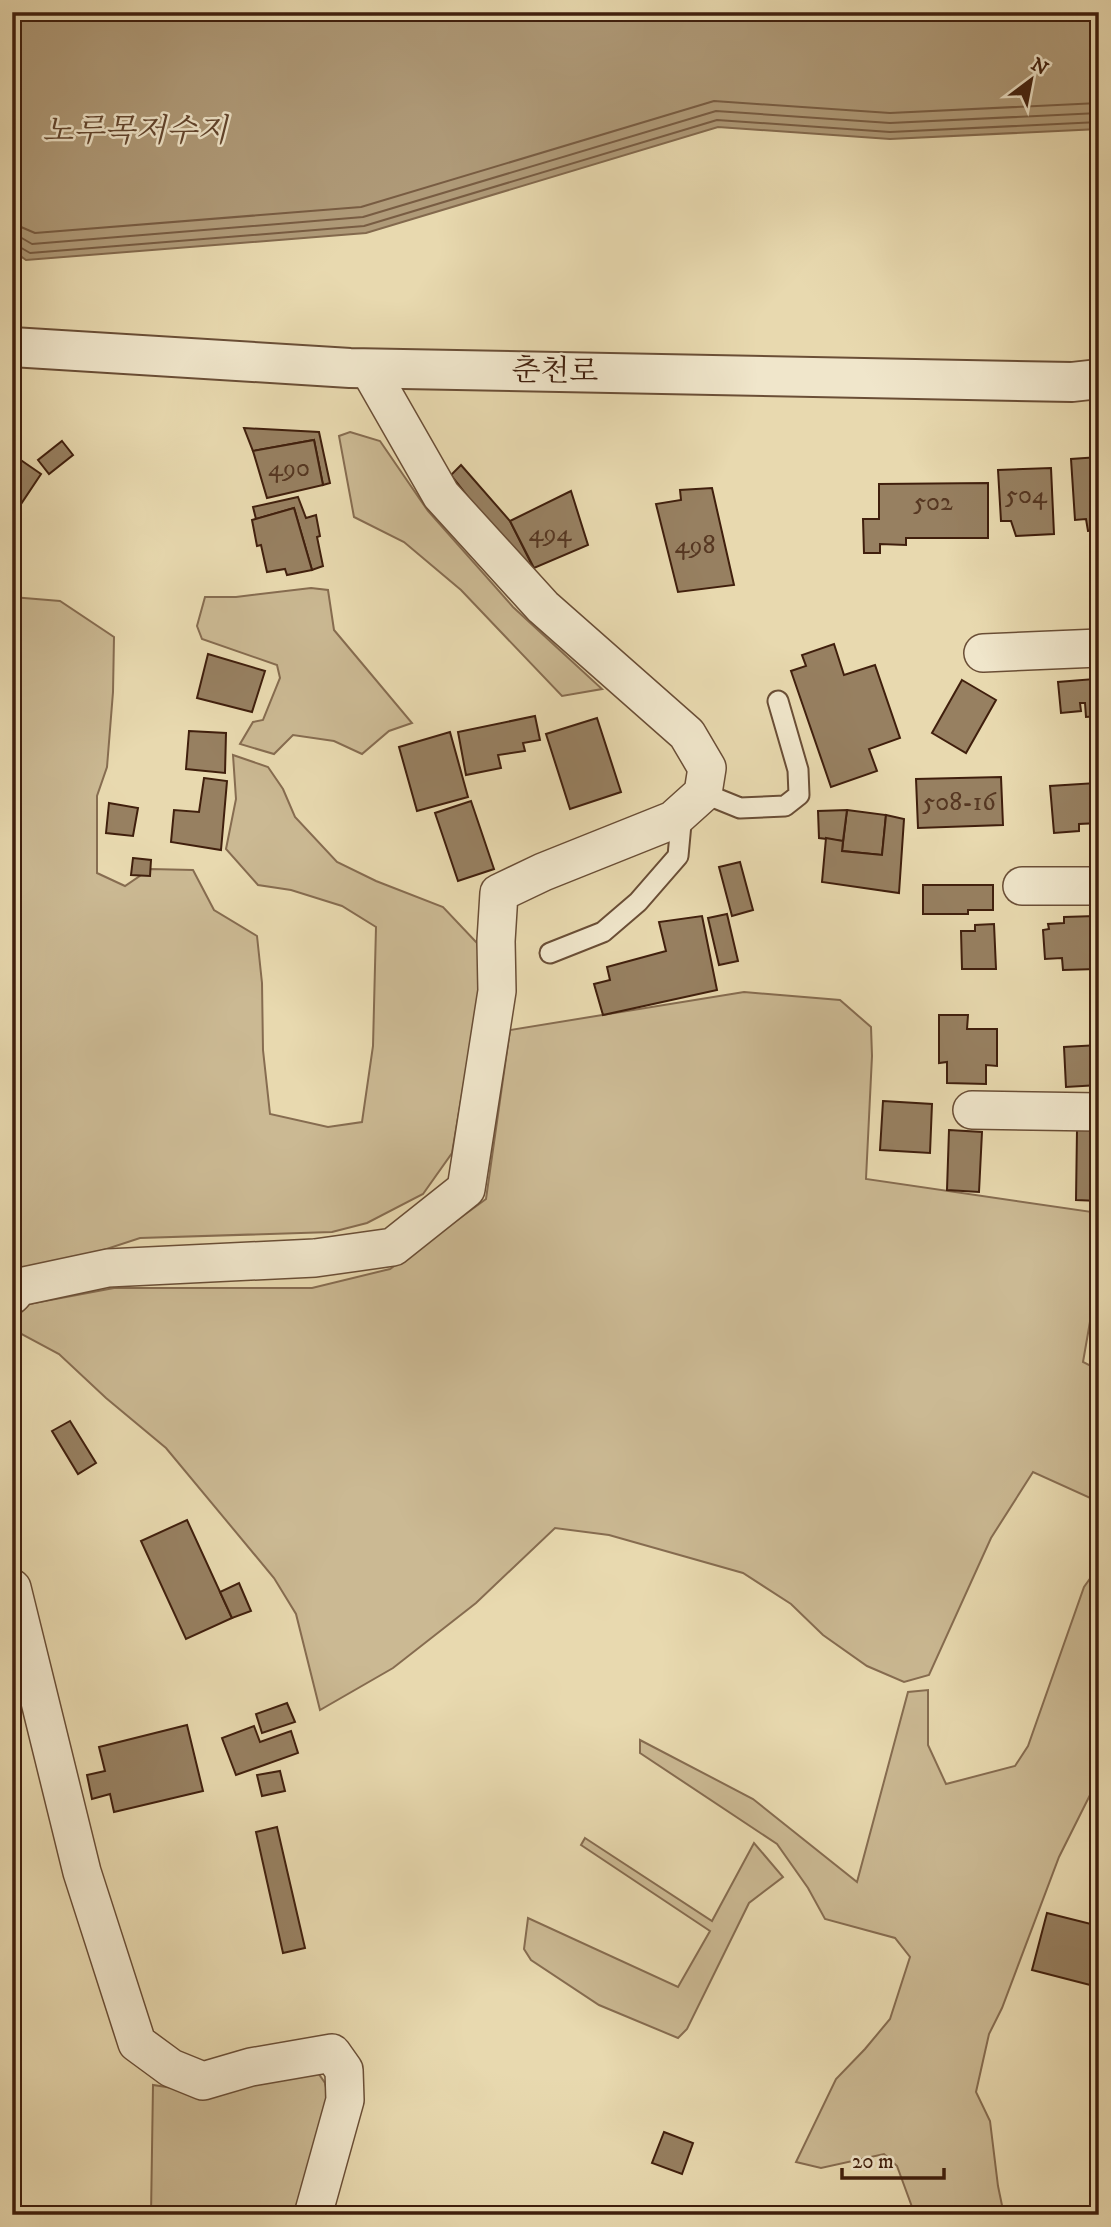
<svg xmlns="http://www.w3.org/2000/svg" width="1111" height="2227" viewBox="0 0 1111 2227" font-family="'IM FELL DW Pica','Noto Serif KR',serif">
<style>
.green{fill:#cbb993;stroke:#866c50;stroke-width:2}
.water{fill:#af9a78;stroke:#83694d;stroke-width:2}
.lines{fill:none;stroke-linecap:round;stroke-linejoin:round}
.shore{stroke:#785c42;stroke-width:2}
.building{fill:#978061;stroke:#401f0d;stroke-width:2}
.service-casing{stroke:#6a4e36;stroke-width:23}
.minor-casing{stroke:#6a4e36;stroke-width:40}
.tertiary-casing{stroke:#6a4e36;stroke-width:42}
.service{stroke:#f0e6cb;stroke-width:19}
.minor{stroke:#f0e6cb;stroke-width:37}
.tertiary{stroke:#f0e6cb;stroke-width:38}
.labels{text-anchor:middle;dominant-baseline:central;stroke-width:5;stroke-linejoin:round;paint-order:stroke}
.number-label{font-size:26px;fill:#563722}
.street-label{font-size:30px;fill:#401f0d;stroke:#f0e6cb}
.water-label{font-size:32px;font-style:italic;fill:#61442d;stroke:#f0e6cb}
</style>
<rect width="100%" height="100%" fill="#e8d9af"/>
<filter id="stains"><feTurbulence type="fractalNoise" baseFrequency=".00286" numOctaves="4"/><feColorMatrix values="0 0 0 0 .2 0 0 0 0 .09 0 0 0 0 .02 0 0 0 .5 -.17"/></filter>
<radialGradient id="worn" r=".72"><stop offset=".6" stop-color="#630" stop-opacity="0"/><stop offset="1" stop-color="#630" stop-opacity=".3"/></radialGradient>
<g class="green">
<path d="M350,432L380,441L428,511L513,607L602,689L562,696L461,590L404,542L354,517L339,436Z"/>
<path d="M311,588L328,590L334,630L412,723L389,731L362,754L334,741L293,735L274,754L240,744L253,722L263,720L280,678L277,665L202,639L197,626L205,597H236Z"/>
<path d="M12,597L60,601L114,637L113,692L107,767L97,796V873L125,886L150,869L193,870L214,910L257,936L262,983L263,1050L270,1114L328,1127L362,1122L373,1046L376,927L342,906L291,890L258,885L226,849L236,799L233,755L268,767L283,789L295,817L337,862L376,881L443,907L477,943L482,977L452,1153L423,1194L367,1223L332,1232L140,1238L12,1280Z"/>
<path d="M744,992L840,1000L871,1027L872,1056L866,1179L1099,1213V1305L1091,1316L1083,1362L1099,1370V1502L1033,1472L991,1538L929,1675L904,1682L867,1666L823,1635L791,1604L743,1573L609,1535L555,1528L476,1603L393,1668L320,1710L296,1614L274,1578L166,1448L106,1398L59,1354L12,1329V1322L29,1304L114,1288H312L390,1269L486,1199L510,1030Z"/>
<path d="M1099,1566V1777L1059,1857L1002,2008L989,2034L976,2092L990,2121L998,2186L1004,2215H915L897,2166L884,2154L821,2168L796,2162L836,2079L865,2049L890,2019L910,1957L895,1938L825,1919L808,1888L777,1844L640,1753V1740L753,1799L857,1882L908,1692L928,1690V1745L946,1784L1015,1766L1028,1746L1084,1587Z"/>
<path d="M585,1838L712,1921L754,1843L783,1877L749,1903L687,2029L678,2038L599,2005L531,1960L524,1949L528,1918L678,1987L710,1931L581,1845Z"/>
<path d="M316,2070L325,2083L329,2101L298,2215H151L153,2085L206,2093Z"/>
</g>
<path class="water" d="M12,12H1099V129L890,139L718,127L366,233L26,260L12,250Z"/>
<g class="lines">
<g class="shore">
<path d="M12,226L21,227L35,233L361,207L714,101L890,113L1099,103"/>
<path d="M12,236L20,237L32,244L363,217L716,111L890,123L1099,113"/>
<path d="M12,245L18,246L30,253L364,226L717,120L890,132L1099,122"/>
</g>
</g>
<g class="building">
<path d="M244,428L319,432L330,483L323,485L314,440L253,451Z"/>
<path d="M314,440L323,485L267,498L253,451Z"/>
<path d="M62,441L73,455L49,474L38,460Z"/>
<path d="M12,454L41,474L19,507L12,502Z"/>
<path d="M1099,457V530L1088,531L1086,519L1075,520L1071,459Z"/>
<path d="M461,465L510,521L532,565L528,567L493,529L451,475Z"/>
<path d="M1051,468L1054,534L1016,536L1011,521H1001L998,470Z"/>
<path d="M988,483V538H906V545L880,544V553H864L863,519H879V484Z"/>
<path d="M712,488L734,585L678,592L656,504L681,500L680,490Z"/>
<path d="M571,491L588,545L534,568L510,521Z"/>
<path d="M298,497L306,518L316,515L320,536L317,537L323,566L312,570L294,508L256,519L253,507Z"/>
<path d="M294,508L312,570L287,575L285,569L267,572L261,545L257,546L252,520Z"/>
<path d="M834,644L844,675L875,665L900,738L869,749L877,771L831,787L791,671L806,666L802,655Z"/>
<path d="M208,654L265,671L252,712L197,698Z"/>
<path d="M1094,679V687H1099V716L1086,717L1085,703H1080L1081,711L1061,713L1058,682Z"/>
<path d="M962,680L996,700L966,753L932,733Z"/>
<path d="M535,716L540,740L523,743L525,751L498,755L501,768L466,775L458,732Z"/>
<path d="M597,718L621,792L570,809L546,734Z"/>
<path d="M189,731L226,733L225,773L186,769Z"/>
<path d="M450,732L468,797L417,811L399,747Z"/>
<path d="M1001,777L1003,825L918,828L916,779Z"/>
<path d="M204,778L227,781L221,850L171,842L174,810L199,812Z"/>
<path d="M1096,783L1099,823L1079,824V831L1054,833L1050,786Z"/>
<path d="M471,801L494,869L458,881L435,813Z"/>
<path d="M109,803L138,808L133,836L106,833Z"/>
<path d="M847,810L886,815L882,855L842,851Z"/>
<path d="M847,810L843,841L819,838L818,811Z"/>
<path d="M886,815L904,819L899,893L822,882L826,838L843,841L842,851L882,855Z"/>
<path d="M133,858L151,860L150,876L131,875Z"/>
<path d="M740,862L753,910L732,916L719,867Z"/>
<path d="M923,885H993V910H968V914H923Z"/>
<path d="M727,914L738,961L719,965L708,918Z"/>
<path d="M702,916L717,990L603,1015L594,984L610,980L607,967L666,951L659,922Z"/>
<path d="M1095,916V921H1099L1097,969L1063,970L1062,958L1045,959L1043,930L1049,929L1048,924L1064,923V917Z"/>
<path d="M994,924L996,969H962L961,931H975V925Z"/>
<path d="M939,1015H968L967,1029H997V1066L986,1065V1084L947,1083V1062L939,1063Z"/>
<path d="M1099,1045V1085L1066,1087L1064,1047Z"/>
<path d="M883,1101L932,1104L930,1153L880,1150Z"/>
<path d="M949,1130L982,1132L979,1192L947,1190Z"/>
<path d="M1077,1130H1099V1201L1076,1200Z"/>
<path d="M70,1421L96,1463L78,1474L52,1431Z"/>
<path d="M187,1520L232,1618L186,1639L141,1541Z"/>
<path d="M239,1583L251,1611L232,1618L220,1592Z"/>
<path d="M287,1703L295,1722L262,1733L256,1714Z"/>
<path d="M187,1725L203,1791L114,1812L110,1794L92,1799L87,1775L105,1771L99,1747Z"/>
<path d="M254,1726L260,1742L291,1731L298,1753L236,1775L222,1738Z"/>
<path d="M280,1771L285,1791L262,1796L257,1775Z"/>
<path d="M277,1827L305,1948L283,1953L256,1832Z"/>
<path d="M1047,1913L1099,1926V2001L1095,2000L1098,1987L1032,1970Z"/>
<path d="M664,2132L693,2143L682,2174L652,2163Z"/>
</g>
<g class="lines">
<defs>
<g id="service">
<path d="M703,793L740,808L785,806L799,795L798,770L778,701"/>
<path d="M550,953L603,932L638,902L678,856L682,813"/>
</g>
<g id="minor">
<path d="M983,653L1099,648"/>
<path d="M1022,886H1099"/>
<path d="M972,1110L1099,1112"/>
<path d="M12,1295L19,1287L108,1268L315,1258L393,1247L466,1189L497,991L496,941L499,893L543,872L673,820L703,793L707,768L687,734L543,607L441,495L369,369"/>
<path d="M12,1588L82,1872L137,2043L171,2068L203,2081L251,2067L332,2053L344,2070L345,2100L313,2215"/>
</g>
<path id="tertiary" d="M12,347L350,368L1072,382L1099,379"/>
</defs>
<use href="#service" class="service-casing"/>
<use href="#minor" class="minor-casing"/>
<use href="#tertiary" class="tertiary-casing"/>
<use href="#service" class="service"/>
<use href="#minor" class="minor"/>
<use href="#tertiary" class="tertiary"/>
</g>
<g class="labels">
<g class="number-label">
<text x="289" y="468">490</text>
<text x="1026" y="495">504</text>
<text x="933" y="502">502</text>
<text x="550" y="533">494</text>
<text x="695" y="545">498</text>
<text x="959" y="802">508-16</text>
</g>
<g class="street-label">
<text transform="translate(555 372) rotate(1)">춘천로</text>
</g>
<g class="water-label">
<text x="135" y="132">노루목저수지</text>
</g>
</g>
<rect width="1111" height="2227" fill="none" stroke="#e8d9af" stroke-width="42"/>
<rect x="14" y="14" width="1083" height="2199" fill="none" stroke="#401f0d" stroke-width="3.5"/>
<rect x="21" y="21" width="1069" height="2185" fill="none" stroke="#401f0d" stroke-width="2"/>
<g transform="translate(1031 80) rotate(32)" stroke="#f0e6cb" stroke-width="5" paint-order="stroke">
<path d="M0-5L12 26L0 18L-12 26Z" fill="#401f0d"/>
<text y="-10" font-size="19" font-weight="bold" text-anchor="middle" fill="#401f0d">N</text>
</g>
<path d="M842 2168v10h102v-10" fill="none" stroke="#401f0d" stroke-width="3.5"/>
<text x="852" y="2168" font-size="21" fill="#401f0d" stroke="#f0e6cb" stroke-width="5" paint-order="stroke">20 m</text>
<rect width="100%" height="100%" filter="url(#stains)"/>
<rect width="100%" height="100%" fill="url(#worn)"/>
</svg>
